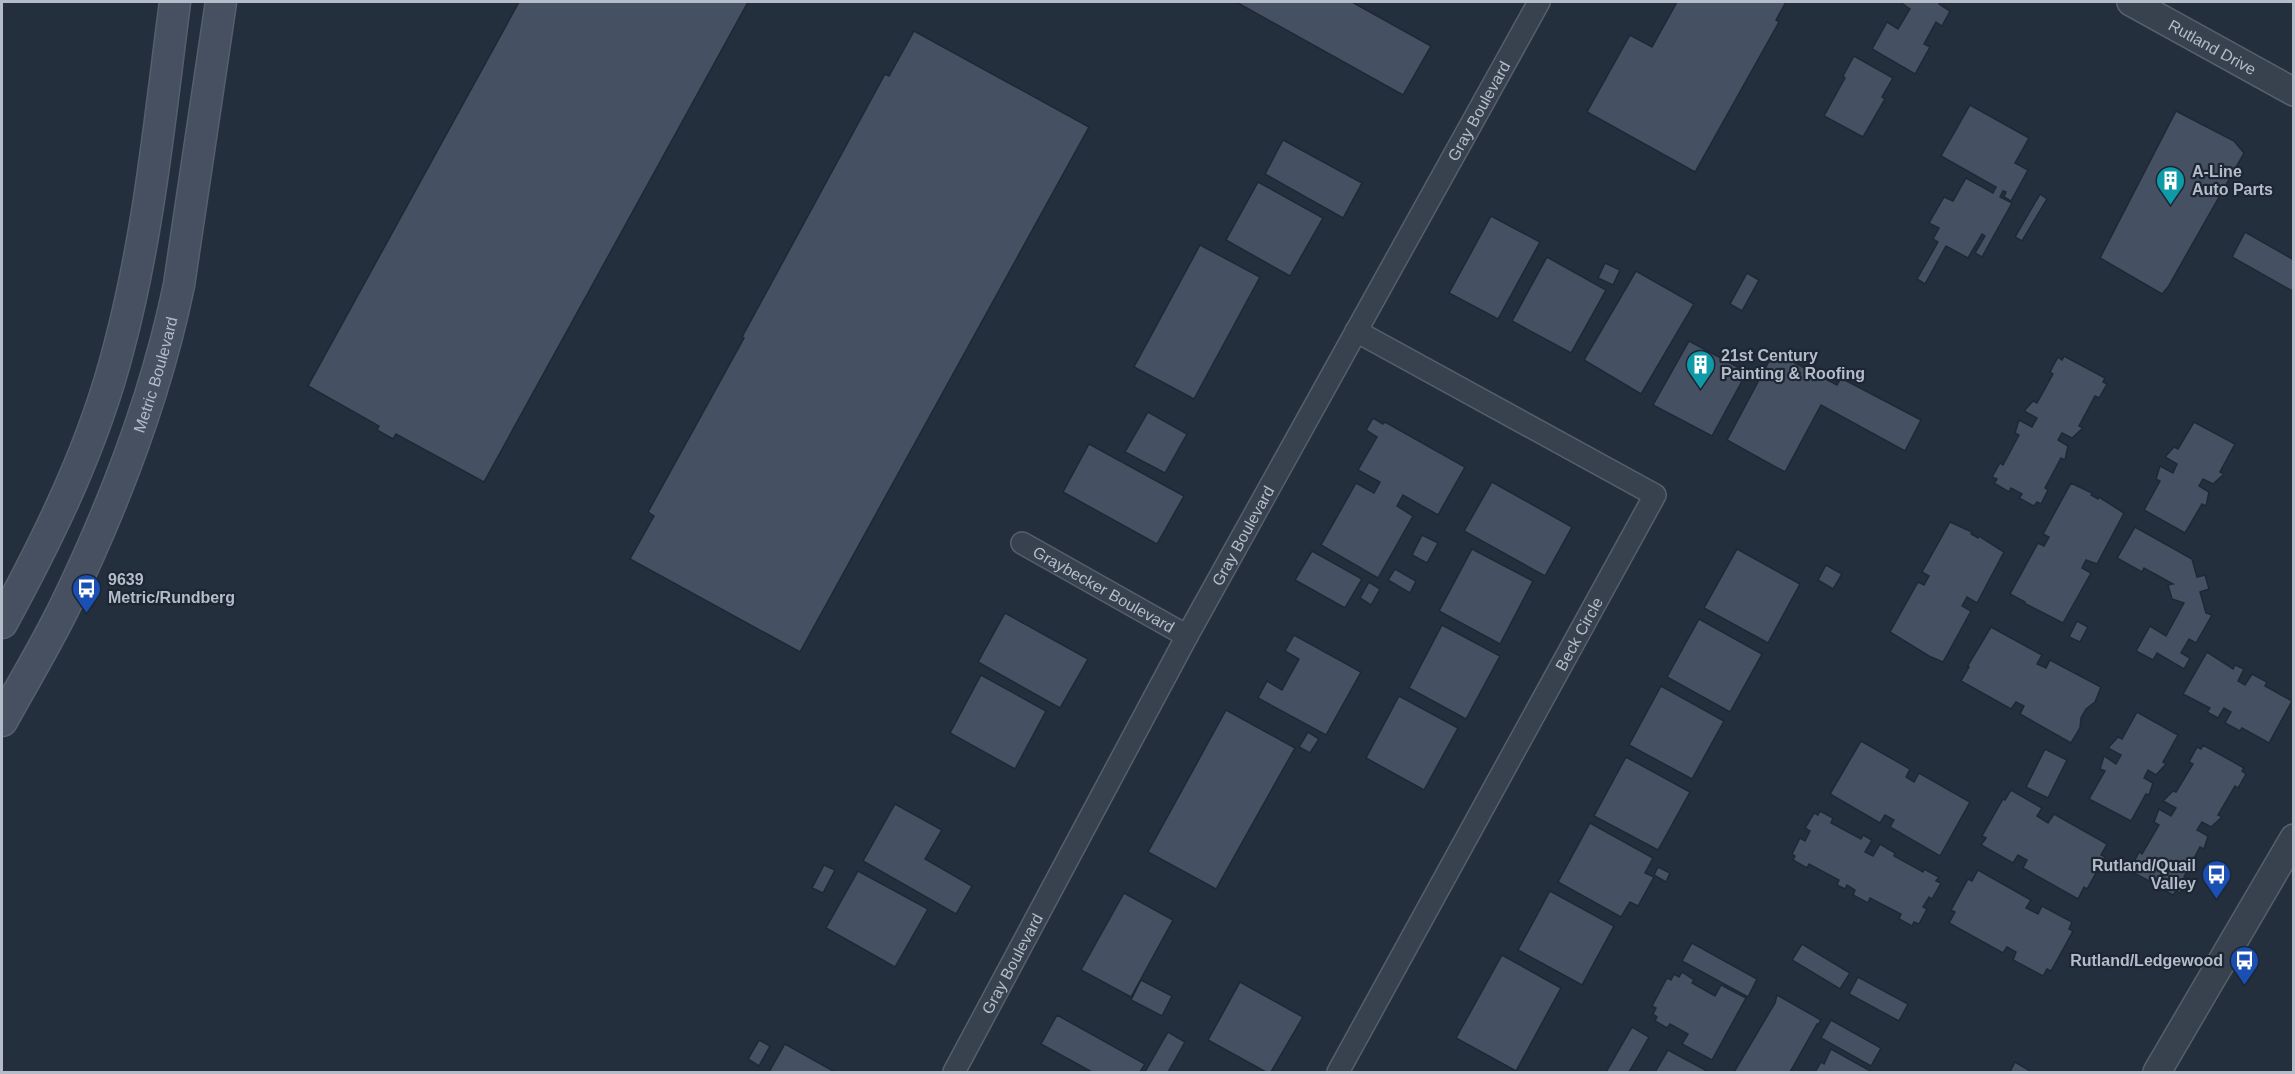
<svg xmlns="http://www.w3.org/2000/svg" width="2295" height="1074" viewBox="0 0 2295 1074" font-family="Helvetica,sans-serif">
<style>
.building{fill:#455162;stroke:#1f2835;stroke-width:1.5}
.lines{fill:none;stroke-linecap:round;stroke-linejoin:round}
.minor-casing{stroke:#565f6c;stroke-width:24}
.tertiary-casing{stroke:#565f6c;stroke-width:30}
.secondary-casing{stroke:#565f6c;stroke-width:33}
.minor{stroke:#38414e;stroke-width:21}
.tertiary{stroke:#38414e;stroke-width:27}
.secondary{stroke:#465061;stroke-width:30}
.labels{text-anchor:middle;dominant-baseline:central;stroke-width:4.5;stroke-linejoin:round;paint-order:stroke}
.street-label{font-size:16px;fill:#b4bcc9;stroke:#1d2633}
.poi-label{font-size:16px;font-weight:bold;fill:#b4bcc9;stroke:#1d2633;text-anchor:start}
</style>
<rect width="100%" height="100%" fill="#242f3e"/>
<g class="building">
<path d="M519,2H748L484,482L396,434L393,439L377,430L379,426L308,386Z"/>
<path d="M1236,2H1352L1431,46L1403,95Z"/>
<path d="M1677,2H1786L1776,20L1779,22L1695,172L1587,112L1630,35L1652,47Z"/>
<path d="M1900,2H1940L1939,4L1950,11L1942,26L1936,22L1924,44L1930,47L1915,74L1872,49L1887,22L1898,29L1910,9Z"/>
<path d="M914,31L1089,127L800,652L630,559L654,516L648,512L744,338L742,337L885,74L889,76Z"/>
<path d="M1854,56L1893,78L1882,97L1885,99L1863,137L1824,116L1845,78L1843,76Z"/>
<path d="M1970,105L2029,138L2015,163L2028,170L2011,201L2004,197L2006,192L2003,191L2000,197L2012,203L1982,257L1975,253L1985,236L1982,234L1968,258L1946,246L1925,284L1917,279L1938,242L1933,239L1939,228L1929,223L1944,197L1953,201L1966,178L1993,193L1996,187L1941,156Z"/>
<path d="M2176,111L2234,141L2244,153L2168,287L2162,294L2100,258Z"/>
<path d="M1283,140L1362,183L1343,218L1265,174Z"/>
<path d="M1258,182L1323,218L1290,276L1226,240Z"/>
<path d="M2040,194L2047,199L2022,241L2015,237Z"/>
<path d="M1491,216L1540,242L1498,319L1449,293Z"/>
<path d="M2245,232L2294,260V292L2232,257Z"/>
<path d="M1200,245L1260,277L1194,399L1134,367Z"/>
<path d="M1547,257L1606,290L1571,353L1512,321Z"/>
<path d="M1605,263L1620,270L1613,285L1598,278Z"/>
<path d="M1636,271L1694,304L1641,394L1584,360Z"/>
<path d="M1747,273L1759,280L1742,311L1730,304Z"/>
<path d="M1689,341L1747,372L1712,436L1653,405Z"/>
<path d="M1774,352L1837,385L1841,378L1921,420L1905,451L1821,405L1785,472L1727,440Z"/>
<path d="M2064,356L2105,378L2103,382L2107,384L2099,398L2095,396L2079,426L2083,428L2072,438L2062,433L2058,440L2068,446L2065,460L2061,458L2045,488L2048,490L2041,504L2037,502L2034,506L2019,498L2022,494L2011,488L2009,492L1994,483L1997,479L1992,477L2000,463L2003,465L2019,435L2015,433L2019,420L2032,427L2037,418L2024,411L2033,401L2037,403L2053,374L2050,372L2058,357L2062,360Z"/>
<path d="M1148,412L1187,434L1165,473L1125,452Z"/>
<path d="M1373,418L1383,424L1385,422L1465,467L1438,515L1403,495L1397,506L1413,516L1378,578L1321,545L1356,483L1374,493L1380,482L1358,470L1377,437L1366,430Z"/>
<path d="M2194,422L2235,444L2220,472L2224,474L2213,484L2203,479L2199,486L2209,492L2206,506L2202,504L2185,533L2144,510L2160,481L2156,479L2160,466L2173,473L2177,464L2165,457L2174,447L2178,449Z"/>
<path d="M1089,444L1184,496L1157,544L1063,492Z"/>
<path d="M1492,482L1572,527L1545,576L1464,531Z"/>
<path d="M2071,483L2092,493L2091,495L2098,499L2099,497L2124,513L2097,564L2086,560L2082,568L2091,573L2063,623L2024,603L2025,602L2010,594L2038,543L2044,546L2049,537L2043,534Z"/>
<path d="M1950,522L1972,532L1971,534L1978,538L1979,536L2004,552L1977,603L1967,597L1962,606L1971,611L1943,662L1929,656L1890,632L1918,582L1924,585L1929,576L1922,572Z"/>
<path d="M2135,527L2192,559L2197,577L2205,575L2209,589L2200,592L2206,613L2212,615L2196,643L2189,639L2181,653L2190,658L2184,669L2157,653L2153,660L2136,651L2150,626L2166,636L2184,603L2172,599L2168,585L2173,584L2144,568L2142,572L2117,558Z"/>
<path d="M1422,535L1438,543L1427,563L1412,555Z"/>
<path d="M1472,549L1533,581L1500,644L1439,611Z"/>
<path d="M1737,549L1800,584L1768,643L1704,608Z"/>
<path d="M1312,551L1362,579L1345,608L1295,580Z"/>
<path d="M1826,565L1842,574L1833,589L1818,580Z"/>
<path d="M1395,569L1416,581L1410,593L1388,580Z"/>
<path d="M1369,582L1380,589L1371,605L1360,598Z"/>
<path d="M1005,613L1088,659L1060,708L978,662Z"/>
<path d="M1699,619L1762,654L1730,712L1667,677Z"/>
<path d="M2077,621L2088,627L2080,642L2069,637Z"/>
<path d="M1442,625L1500,656L1466,719L1409,688Z"/>
<path d="M1991,627L2042,655L2037,664L2046,668L2050,660L2101,687L2095,702L2086,709L2081,718L2080,728L2071,743L2020,714L2024,706L2016,702L2011,709L1961,681L1969,667H1967Z"/>
<path d="M1294,635L1361,672L1326,735L1258,698L1267,681L1282,690L1299,659L1285,651Z"/>
<path d="M2207,652L2233,669L2235,665L2244,669L2238,681L2245,685L2252,674L2267,682L2265,686L2292,701L2269,743L2242,728L2240,731L2225,723L2231,712L2224,708L2218,718L2207,712L2210,708L2183,694Z"/>
<path d="M981,675L1046,711L1015,769L950,733Z"/>
<path d="M1661,686L1724,721L1692,779L1629,745Z"/>
<path d="M1399,696L1458,728L1424,790L1366,758Z"/>
<path d="M1226,710L1295,748L1216,889L1148,852Z"/>
<path d="M2137,712L2178,735L2163,762L2166,764L2156,775L2148,770L2144,778L2153,783L2149,795L2146,794L2131,821L2089,799L2105,771L2100,769L2104,756L2116,764L2121,755L2108,748L2118,737L2122,739Z"/>
<path d="M1308,732L1319,739L1310,753L1299,747Z"/>
<path d="M1861,741L1910,769L1906,777L1914,782L1919,773L1970,802L1940,856L1890,827L1894,820L1885,815L1880,823L1830,794Z"/>
<path d="M2203,745L2244,768L2242,771L2246,774L2238,788L2235,786L2218,815L2222,817L2211,827L2202,822L2197,830L2208,836L2204,849L2200,847L2184,877L2188,879L2180,893L2176,891L2173,895L2158,887L2161,883L2150,877L2149,881L2134,873L2136,868L2132,866L2139,852L2142,854L2159,825L2154,822L2159,809L2171,816L2176,808L2163,801L2173,791L2176,792L2193,764L2189,762L2197,747L2201,749Z"/>
<path d="M2045,749L2067,760L2048,798L2026,787Z"/>
<path d="M1626,757L1690,792L1658,850L1594,816Z"/>
<path d="M2011,790L2042,808L2037,816L2048,823L2054,814L2107,844L2101,855L2105,857L2087,889L2084,887L2078,899L2023,868L2027,860L2018,855L2013,863L1981,845L1986,838L1982,836L2003,799L2005,800Z"/>
<path d="M895,804L942,830L925,859L972,886L956,914L863,861Z"/>
<path d="M1820,811L1833,818L1831,823L1861,839L1863,835L1872,840L1865,852L1873,856L1880,844L1895,853L1894,856L1923,872L1924,869L1939,877L1936,881L1941,883L1932,899L1929,897L1923,907L1927,909L1919,924L1914,922L1912,926L1899,919L1901,914L1870,898L1868,903L1853,895L1855,890L1847,885L1845,889L1837,885L1839,880L1809,864L1807,868L1793,860L1795,856L1792,854L1800,838L1805,841L1810,831L1805,828L1814,813L1818,815Z"/>
<path d="M1590,823L1653,858L1645,873L1654,877L1638,906L1630,902L1621,917L1558,882Z"/>
<path d="M824,865L835,870L823,893L812,888Z"/>
<path d="M1658,867L1670,873L1666,882L1654,875Z"/>
<path d="M1978,870L2031,900L2026,908L2038,914L2042,906L2072,922L2069,929L2073,931L2051,971L2047,969L2043,976L2013,960L2016,952L2007,947L2003,953L1949,923L1955,912L1951,910L1968,879L1972,881Z"/>
<path d="M858,871L928,909L895,967L826,928Z"/>
<path d="M1550,891L1614,926L1582,985L1518,950Z"/>
<path d="M1124,893L1173,920L1131,997L1081,970Z"/>
<path d="M1692,943L1757,979L1748,997L1682,961Z"/>
<path d="M1802,944L1850,973L1840,989L1792,960Z"/>
<path d="M1502,955L1561,988L1516,1071L1456,1038Z"/>
<path d="M1682,972L1694,980L1692,983L1715,996L1721,985L1746,998L1712,1060L1682,1044L1688,1034L1670,1024L1667,1028L1655,1021L1657,1017L1653,1014L1656,1008L1652,1006L1667,978L1671,980L1674,974L1679,977Z"/>
<path d="M1858,977L1908,1004L1899,1021L1849,994Z"/>
<path d="M1141,980L1172,996L1162,1016L1131,1000Z"/>
<path d="M1240,982L1303,1017L1271,1072H1266L1208,1040Z"/>
<path d="M1777,995L1821,1020L1818,1025L1817,1024L1790,1072H1734L1775,1003Z"/>
<path d="M1057,1015L1145,1064L1140,1072H1092L1041,1044Z"/>
<path d="M1831,1020L1881,1048L1871,1066L1821,1038Z"/>
<path d="M1632,1027L1649,1037L1629,1072H1606Z"/>
<path d="M1168,1032L1185,1042L1168,1072H1145Z"/>
<path d="M759,1040L770,1046L759,1066L748,1059Z"/>
<path d="M785,1044L835,1072H769Z"/>
<path d="M1831,1049L1872,1072H1873H1815L1821,1062L1824,1064Z"/>
<path d="M1668,1050L1709,1072H1655Z"/>
<path d="M2015,1062L2032,1072H2010Z"/>
</g>
<g class="lines">
<defs>
<g id="minor">
<path id="s1" d="M1022,543L1187,636"/>
<path id="s2" d="M954,1072L1187,636L1539,2"/>
<path id="s3" d="M1338,1072L1655,495L1356,331"/>
</g>
<g id="tertiary">
<path id="s4" d="M2131,2L2294,92"/>
<path d="M2157,1072L2294,838"/>
</g>
<g id="secondary">
<path d="M2,623C50,535 94,445 119,347C149,234 160,117 175,2"/>
<path id="s5" d="M2,721C23,683 46,645 65,606C115,503 156,396 179,285L221,2"/>
</g>
</defs>
<use href="#minor" class="minor-casing"/>
<use href="#tertiary" class="tertiary-casing"/>
<use href="#secondary" class="secondary-casing"/>
<use href="#minor" class="minor"/>
<use href="#tertiary" class="tertiary"/>
<use href="#secondary" class="secondary"/>
</g>
<defs>
<symbol id="building-pin" viewBox="-11 -11 22 30"><path d="M0 17L-7.5 6A9.5 9.5 0 1 1 7.5 6Z" fill="#0f9aa8" stroke="#1d2633"/><path d="M-4-6H4V6H1V3H-1V6H-4ZM-2.5-4.3h1.7v1.8h-1.7ZM.8-4.3h1.7v1.8H.8ZM-2.5-1h1.7V.8h-1.7ZM.8-1h1.7V.8H.8Z" fill="#fff"/></symbol>
<symbol id="bus-pin" viewBox="-11 -11 22 30"><path d="M0 17L-7.5 6A9.5 9.5 0 1 1 7.5 6Z" fill="#1a4fb4" stroke="#1d2633"/><path d="M-5-6H5V4H4V6H2V4H-2V6H-4V4H-5ZM-3.5-4V0h7V-4ZM-3.5 1.2v1.5H-2V1.2ZM2 1.2v1.5H3.5V1.2Z" fill="#fff"/></symbol>
</defs>
<g fill-rule="evenodd">
<use href="#building-pin" x="2154" y="164" width="33" height="45"/>
<use href="#building-pin" x="1684" y="348" width="33" height="45"/>
<use href="#bus-pin" x="70" y="572" width="33" height="45"/>
<use href="#bus-pin" x="2200" y="858" width="33" height="45"/>
<use href="#bus-pin" x="2228" y="944" width="33" height="45"/>
</g>
<g class="labels">
<g class="street-label">
<text stroke="none"><textPath href="#s4" startOffset="93">Rutland Drive</textPath></text>
<text stroke="none"><textPath href="#s2" startOffset="1095">Gray Boulevard</textPath></text>
<text stroke="none"><textPath href="#s5" startOffset="380">Metric Boulevard</textPath></text>
<text stroke="none"><textPath href="#s2" startOffset="609">Gray Boulevard</textPath></text>
<text stroke="none"><textPath href="#s1" startOffset="94">Graybecker Boulevard</textPath></text>
<text stroke="none"><textPath href="#s3" startOffset="500">Beck Circle</textPath></text>
<text stroke="none"><textPath href="#s2" startOffset="123">Gray Boulevard</textPath></text>
</g>
<g class="poi-label">
<text x="2192" y="171">A-Line<tspan x="2192" dy="18">Auto Parts</tspan></text>
<text x="1721" y="355">21st Century<tspan x="1721" dy="18">Painting &amp; Roofing</tspan></text>
<text x="108" y="579">9639<tspan x="108" dy="18">Metric/Rundberg</tspan></text>
<text x="2196" y="865" text-anchor="end">Rutland/Quail<tspan x="2196" dy="18">Valley</tspan></text>
<text x="2223" y="960" text-anchor="end">Rutland/Ledgewood</text>
</g>
</g>
<rect width="2295" height="1074" fill="none" stroke="#b4bcc9" stroke-width="6"/>
</svg>
